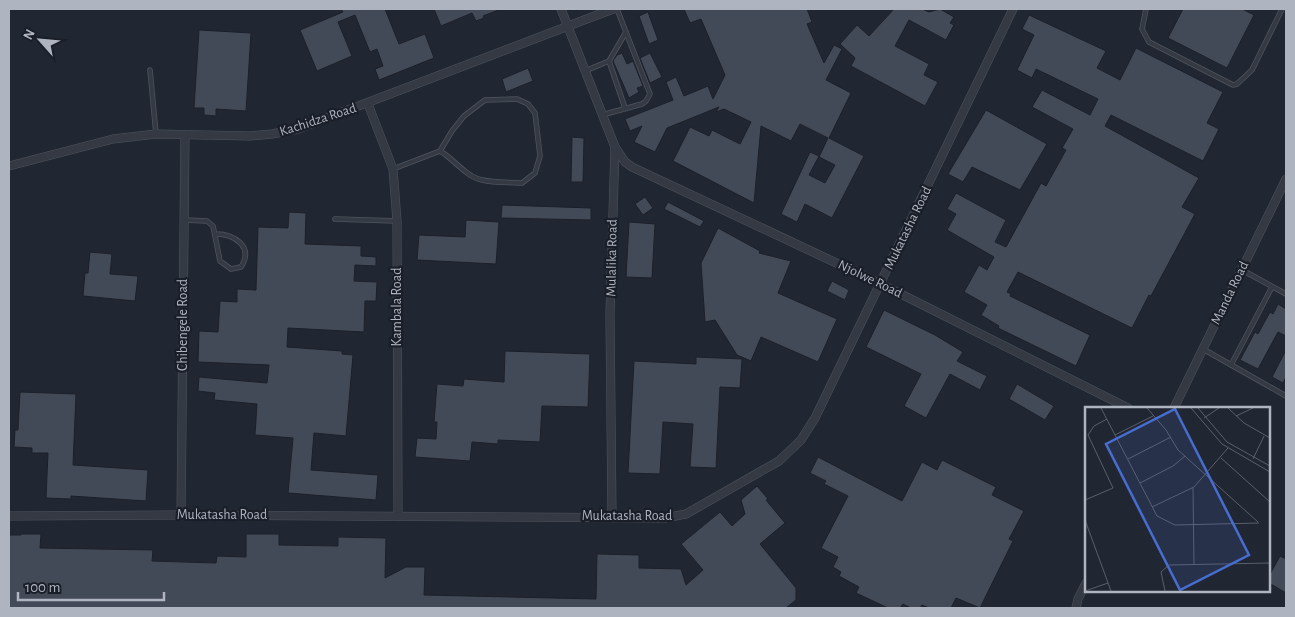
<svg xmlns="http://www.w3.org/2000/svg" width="1295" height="617" viewBox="0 0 1295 617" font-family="'Alegreya Sans',sans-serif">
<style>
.building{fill:#434a57;stroke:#1c202a}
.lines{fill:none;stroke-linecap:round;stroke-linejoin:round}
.lane-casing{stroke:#4f545e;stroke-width:5.5}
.street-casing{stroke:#4f545e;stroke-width:9}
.lane{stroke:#343944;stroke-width:4}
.street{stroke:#343944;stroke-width:8}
.labels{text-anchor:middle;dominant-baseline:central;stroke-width:4.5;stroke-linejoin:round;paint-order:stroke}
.street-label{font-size:14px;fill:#aeb4c0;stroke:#1a1e28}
.inset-road{fill:none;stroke:#595f6b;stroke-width:1}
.view{fill:#486dd1;fill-opacity:0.15;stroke:#486dd1;stroke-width:2.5}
.inset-edge{fill:none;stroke:#aeb4c0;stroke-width:2.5}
</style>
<rect width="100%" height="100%" fill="#212732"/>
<g class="building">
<path d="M341,9H385L399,44L425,34L434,58L379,80L375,69L383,66L377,49L370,52L355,15L338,22L352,56L317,71L300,30L343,12Z"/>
<path d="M434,9H501L483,16L484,18L476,21L472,13L441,26Z"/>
<path d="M684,9H807L812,22L807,24L824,63L834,45L842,49L826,80L851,93L829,138L864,156L832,218L805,204L797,222L781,214L810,152L819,156L809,175L825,183L835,165L819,157L828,138L800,124L791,141L761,126L754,203L673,161L690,127L709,136L712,130L740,144L751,122L724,109L716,112L719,107L667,128L655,152L634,142L642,126L630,131L625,119L673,100L666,82L676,77L684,96L708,86L713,99L725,75L701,19L690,23Z"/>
<path d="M894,9H922L929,12L940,9L954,17L950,23L954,25L946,40L909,20L895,46L929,64L924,75L938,82L925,106L851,66L855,58L840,44L857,25L869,36Z"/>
<path d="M1183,9H1242L1254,15L1227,68L1168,38Z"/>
<path d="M648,12L658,40L649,44L639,16Z"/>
<path d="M1029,15L1106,51L1097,68L1120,80L1136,48L1223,92L1207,123L1219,129L1203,161L1111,115L1105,126L1199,178L1182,207L1195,214L1151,296L1149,295L1132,328L1018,272L1007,292L1011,294L1010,296L1090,335L1076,366L998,328L999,326L981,315L987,305L964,292L979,265L987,270L994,257L947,230L956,214L947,209L956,193L1006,220L995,242L1006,247L1041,183L1046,186L1066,150L1062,148L1073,129L1032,107L1042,90L1090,115L1098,99L1036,69L1032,78L1017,70L1034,35L1022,29Z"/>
<path d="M199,30L251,33L246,111L216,109V116L204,115V108H194Z"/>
<path d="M622,53L627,64L633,61L643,86L637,88L639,92L629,98L613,61L617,55Z"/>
<path d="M650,53L662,77L650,83L640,58Z"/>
<path d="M528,68L533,81L506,92L502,79Z"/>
<path d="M986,110L1047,144L1020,190L972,167L963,182L948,174Z"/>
<path d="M572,137L584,138L583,182H571Z"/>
<path d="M645,197L653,208L643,215L635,204Z"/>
<path d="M668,202L704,221L700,227L664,209Z"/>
<path d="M502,205L591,208V220L501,218Z"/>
<path d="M289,212L306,213L305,244L361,246V256L376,257V266L355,265L354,281L377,282L376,301H365L364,332L288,328L287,347L342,351V354L353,355L346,436L314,433L311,470L378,475L376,500L288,493L293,438L255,435L257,404L214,400L215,393L198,391L199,377L267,383L269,365L198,362L199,331L218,332L220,301L237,302V289L256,290L258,227L288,228Z"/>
<path d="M466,220L499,222L496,264L417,260L419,235L465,237Z"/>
<path d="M629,222L655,224L652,278L626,277Z"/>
<path d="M718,228L760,251L759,253L791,261L778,293L837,319L818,362L761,337L751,361L737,355L715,320L705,322L701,263Z"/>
<path d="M90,252L112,254L110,274L138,276L135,301L83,296L85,273H88Z"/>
<path d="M832,281L849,290L845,300L827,291Z"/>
<path d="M1278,304L1286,309V336L1278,332L1258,369L1240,360L1255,332L1258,334L1270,312L1273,314Z"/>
<path d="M884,310L935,335L963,352L957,361L987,376L980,390L950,374L926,418L904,406L921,374L866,347Z"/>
<path d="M1286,350V377L1283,383L1272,377Z"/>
<path d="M505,351L590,354L588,407L542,406L540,442L498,440V444L472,442L470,461L415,457L417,438L436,439L437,422H434L437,384L463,386L464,379L504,382Z"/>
<path d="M696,357L742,359L740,388L720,387L716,468L690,467L693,424L663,422L660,474L628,473L634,361L696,364Z"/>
<path d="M1017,384L1054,406L1045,420L1009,399Z"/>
<path d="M20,392L76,394L73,465L148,470L146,501L71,496V499L46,498L48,453H32V448L14,447L15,430H18Z"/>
<path d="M818,457L902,501L922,462L937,470L942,460L996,487L992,495L1024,511L1009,539L1013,541L980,608L956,598L951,608H929L922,605L920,608H911L903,604L900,608H888L856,593L859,587L839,576L841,572L833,567L838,557L821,548L848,496L824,484L826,481L810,473Z"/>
<path d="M757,486L768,499L766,500L785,523L760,544L796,588V600L786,608H9V535H21V534H41L40,548L153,550L152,561L216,563L217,556L246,557V534H279V545L338,546V537L386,538L385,578L406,567H425L424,595L596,599L597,554L639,555V568L681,569L686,585L703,570L681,544L720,512L732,526L745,514L741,500Z"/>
<path d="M1280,556L1286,559V593L1269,583V576Z"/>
</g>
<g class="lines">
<defs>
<g id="lane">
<path d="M1146,9L1142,29L1149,42L1233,85L1237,84L1252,70L1282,9"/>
<path d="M609,61L625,108"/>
<path d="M150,70L156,134"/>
<path d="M585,71L609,61L626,32"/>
<path d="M602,115L642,104L646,101L650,94L617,9"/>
<path d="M393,169L440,151C454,159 466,177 482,180C495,183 509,182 522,183L535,173L540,156L535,113L528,104L517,99L485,100L464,116L452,131L440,151"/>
<path d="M335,219L397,221"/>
<path d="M184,220L207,221L213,226L220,261L231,269L241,267C254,247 235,234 215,234"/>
<path d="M1242,270L1286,294"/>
<path d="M1203,349L1286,396"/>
<path d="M1231,365L1272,287"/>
</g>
<g id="street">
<path d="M561,9L615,147L610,314L612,517"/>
<path d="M368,104L393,169L397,221L398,516"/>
<path d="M615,147L625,162L632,167L881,284L1128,408"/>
<path d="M9,166L113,139L156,134L250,136L272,134L298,129L613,9"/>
<path d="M1174,408L1286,179"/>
<path d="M181,515L185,135"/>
<path d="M9,516L181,515L665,518L686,514L779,461L801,440L815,418L1013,9"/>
<path d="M1076,608L1078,599L1086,583"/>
</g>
</defs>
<use href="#lane" class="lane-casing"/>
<use href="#street" class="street-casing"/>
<use href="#lane" class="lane"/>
<use href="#street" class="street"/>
</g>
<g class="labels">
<g class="street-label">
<text transform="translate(318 120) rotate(-18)">Kachidza Road</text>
<text transform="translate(908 228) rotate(-64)">Mukatasha Road</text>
<text transform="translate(612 258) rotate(-89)">Mulalika Road</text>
<text transform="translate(870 279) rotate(26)">Njolwe Road</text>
<text transform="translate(1230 293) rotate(-64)">Manda Road</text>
<text transform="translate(397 307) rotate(-90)">Kambala Road</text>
<text transform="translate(183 325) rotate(-90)">Chibengele Road</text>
<text x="222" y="515">Mukatasha Road</text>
<text x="627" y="516">Mukatasha Road</text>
</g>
</g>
<g transform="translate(1085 407)">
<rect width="185" height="185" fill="#212732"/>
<path class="inset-road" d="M16,1L72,109L90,118L174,116M62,1L81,23L93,43L173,115M106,1L137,37L185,65M113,1L142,35L185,59M143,1L159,16L185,31M151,9L168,1M119,11L134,1M30,28L68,9M136,51L185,95M43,52L86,30M168,52L179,29M55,76L88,59L100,49M108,81L109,158M0,93L28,81L3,28L9,19L22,12M67,100L109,80L143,41M0,113L26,184M0,184L23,176M80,184L76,165L84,158L185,156"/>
<path class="view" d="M90,2L164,148L95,183L21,37Z"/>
<rect width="185" height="185" class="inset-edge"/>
</g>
<rect width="1295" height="617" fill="none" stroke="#aeb4c0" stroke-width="20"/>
<g transform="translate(40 40) rotate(297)" stroke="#1a1e28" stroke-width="4" paint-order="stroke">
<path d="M0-4L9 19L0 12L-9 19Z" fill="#aeb4c0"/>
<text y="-8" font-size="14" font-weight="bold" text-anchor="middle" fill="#aeb4c0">N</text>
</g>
<path d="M18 592v8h146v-8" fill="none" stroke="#aeb4c0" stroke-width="2.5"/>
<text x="25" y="592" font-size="15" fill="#aeb4c0" stroke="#1a1e28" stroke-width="4" paint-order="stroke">100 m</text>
</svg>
